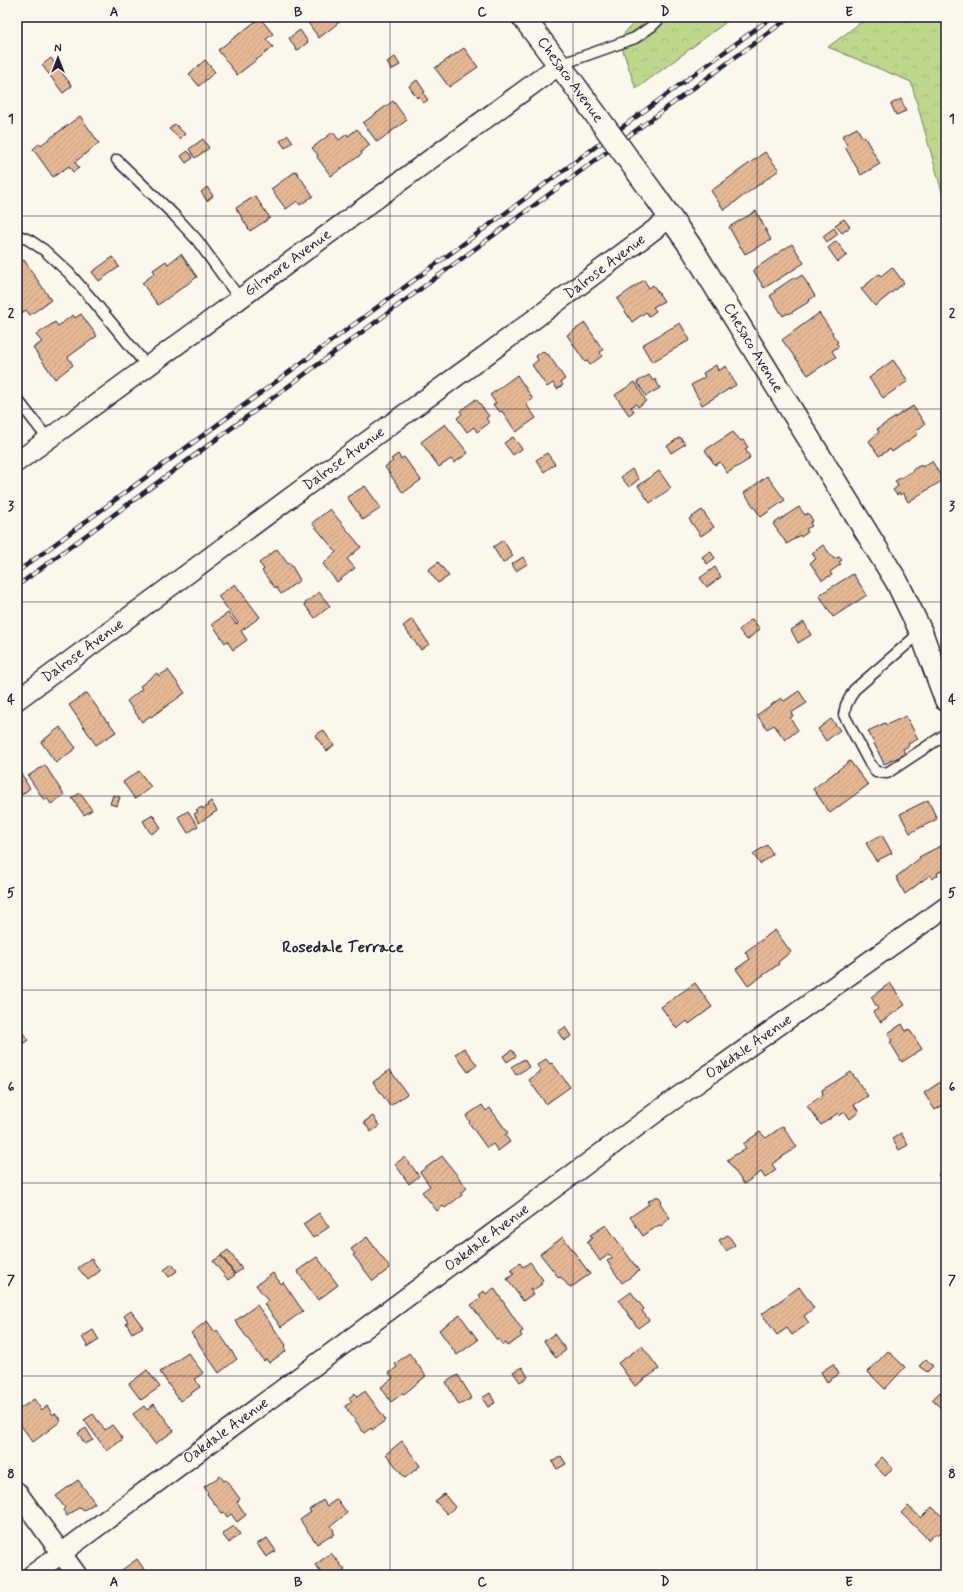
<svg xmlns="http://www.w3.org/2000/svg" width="963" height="1592" viewBox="0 0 963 1592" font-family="Mynerve,sans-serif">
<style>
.forest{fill:url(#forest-crowns);stroke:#707c64}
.building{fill:url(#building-hatch);stroke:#22223b}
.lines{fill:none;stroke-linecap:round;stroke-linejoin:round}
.service-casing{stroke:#22223b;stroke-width:13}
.minor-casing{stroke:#22223b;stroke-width:22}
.tertiary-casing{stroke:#22223b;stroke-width:25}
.service{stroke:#fbf7ec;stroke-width:10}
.minor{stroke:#fbf7ec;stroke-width:19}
.tertiary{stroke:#fbf7ec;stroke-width:22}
.rail-casing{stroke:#22223b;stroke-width:4.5}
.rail{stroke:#fbf7ec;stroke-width:3;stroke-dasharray:9;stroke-linecap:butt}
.tertiary-bridge-casing{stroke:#22223b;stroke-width:25;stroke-linecap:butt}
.tertiary-bridge{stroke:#fbf7ec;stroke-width:22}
.grid{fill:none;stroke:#22223b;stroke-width:1;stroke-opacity:0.55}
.labels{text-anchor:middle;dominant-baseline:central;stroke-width:3;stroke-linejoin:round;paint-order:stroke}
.street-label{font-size:15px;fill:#22223b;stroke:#fbf7ec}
.neighbourhood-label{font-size:16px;font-weight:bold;fill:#22223b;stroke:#fbf7ec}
.neatline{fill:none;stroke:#22223b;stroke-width:1.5}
.grid-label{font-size:13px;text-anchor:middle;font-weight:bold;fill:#22223b}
</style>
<defs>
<pattern id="forest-crowns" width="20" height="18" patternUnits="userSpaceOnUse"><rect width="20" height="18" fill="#bfd78d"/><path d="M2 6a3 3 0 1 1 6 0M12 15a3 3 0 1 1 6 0" fill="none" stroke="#a4b87b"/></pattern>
<pattern id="building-hatch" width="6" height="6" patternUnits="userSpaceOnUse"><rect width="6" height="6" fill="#e5b895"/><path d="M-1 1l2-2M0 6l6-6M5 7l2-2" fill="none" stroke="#c49e81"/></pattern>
</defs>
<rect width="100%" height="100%" fill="#fbf7ec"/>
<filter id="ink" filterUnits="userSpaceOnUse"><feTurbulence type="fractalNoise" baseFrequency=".025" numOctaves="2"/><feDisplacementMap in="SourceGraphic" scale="8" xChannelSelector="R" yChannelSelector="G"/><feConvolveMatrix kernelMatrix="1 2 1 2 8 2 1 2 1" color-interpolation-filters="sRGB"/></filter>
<g filter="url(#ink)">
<g class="forest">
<path d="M639,17H733L636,89L619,39Z"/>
<path d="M868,17H946V206L911,82L828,47Z"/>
</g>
<g class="building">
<path d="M304,17H340L342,20L319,38Z"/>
<path d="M260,18L273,34L266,39L273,47L237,75L218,50Z"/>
<path d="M300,30L308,42L297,51L289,38Z"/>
<path d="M464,48L478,67L449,87L435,68Z"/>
<path d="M395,57L400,65L391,70L387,62Z"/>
<path d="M51,58L72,86L63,93L42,65Z"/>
<path d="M205,60L215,72L199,86L189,74Z"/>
<path d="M417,80L425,92L423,93L428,100L423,103L419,96L417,98L409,86Z"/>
<path d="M901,99L906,111L896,115L891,104Z"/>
<path d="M393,101L407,120L377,142L363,123Z"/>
<path d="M80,116L99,143L75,162L79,168L73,172L69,166L53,177L33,149L40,143L41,145Z"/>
<path d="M175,124L185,134L180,139L169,129Z"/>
<path d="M857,128L862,137L864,136L880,164L861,175L845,147L847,145L842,136Z"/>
<path d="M357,129L370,145L361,152L362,154L331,176L317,157L318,155L312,148L333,132L339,140L347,134L348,136Z"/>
<path d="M288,135L293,142L285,148L280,141Z"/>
<path d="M203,139L209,148L195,158L189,149Z"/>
<path d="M188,151L193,158L186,163L181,156Z"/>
<path d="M765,152L779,170L724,210L711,191Z"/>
<path d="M296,171L313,196L300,205L297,201L286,209L271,189Z"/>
<path d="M207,187L213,196L207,201L201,192Z"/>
<path d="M255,196L270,218L250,231L236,208Z"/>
<path d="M756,211L771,240L745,254L741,247H740L729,227Z"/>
<path d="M844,219L850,227L842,233L835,225Z"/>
<path d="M834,228L838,234L827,242L823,236Z"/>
<path d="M836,241L847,255L838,262L828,248Z"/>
<path d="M792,244L804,263L764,288L753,270Z"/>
<path d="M181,254L197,277L158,305L142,283L155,273L153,270L166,261L168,264Z"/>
<path d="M113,257L119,267L99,281L92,272Z"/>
<path d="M24,260L51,300L30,315L26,310L17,316V265Z"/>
<path d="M892,267L904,283L875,306L861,289L879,274L881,276Z"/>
<path d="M802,275L815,296L809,300L810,301L789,314L788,313L783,316L770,296L775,292L774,291L795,277L796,279Z"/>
<path d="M644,280L649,288L653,285L664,301L653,307L656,311L649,316L646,312L632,322L617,299Z"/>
<path d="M819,313L833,333L832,334L838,342L836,343L839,346L832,351L836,357L808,375L782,340Z"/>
<path d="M81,314L97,336L68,357L73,365L55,379L33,348L42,342L36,335L55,322L58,326L73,315L75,318Z"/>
<path d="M585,323L603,350L600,352L602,356L590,365L587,361L585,362L567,335Z"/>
<path d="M680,323L690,340L652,362L642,345Z"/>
<path d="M543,351L546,355L548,354L565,379L561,382L563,385L557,389L553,383L547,387L532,365L538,360L536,356Z"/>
<path d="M893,360L908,381L883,398L869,378Z"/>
<path d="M716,365L718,371L726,366L736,385L702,405L691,385L705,377L703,373Z"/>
<path d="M517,375L533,399L526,404L536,418L516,432L502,411L500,412L493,405L496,403L490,395Z"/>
<path d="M649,375L653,381L655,379L660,388L646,396L637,382Z"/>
<path d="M635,382L646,401L638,407L636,404L631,407L634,411L629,415L615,395Z"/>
<path d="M476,399L489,416L486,418L489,423L477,432L474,427L467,432L457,418L462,414L460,411Z"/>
<path d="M913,406L925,424L916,431L918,434L892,452L890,449L879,456L869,441L879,432L877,429Z"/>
<path d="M445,424L468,453L454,463L451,459L439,467L421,442Z"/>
<path d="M733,432L741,441L743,440L748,447L745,449L750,457L748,458L750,459L727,473L720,462L715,465L705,450Z"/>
<path d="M513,437L522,449L513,455L504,443Z"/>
<path d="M680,437L685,444L671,453L667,446Z"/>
<path d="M547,453L555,464L544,472L536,460Z"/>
<path d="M398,454L401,459L404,457L421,480L403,493L385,467L393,461L391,459Z"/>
<path d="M932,461L943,480L908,502L903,493L900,495L899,493L897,495L893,490L898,486L895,481L913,471L912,470L921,465L922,467Z"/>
<path d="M632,469L639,479L629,487L621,477Z"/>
<path d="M659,471L671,488L650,503L638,486Z"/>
<path d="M767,476L785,500L761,517L744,493Z"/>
<path d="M365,486L381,508L363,520L347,497Z"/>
<path d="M799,507L805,515L808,513L813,521L810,523L812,526L806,529L808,532L801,537L800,535L787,544L773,524Z"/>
<path d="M330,509L361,547L347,559L355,568L337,582L323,564L336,552L312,523Z"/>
<path d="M702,510L714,527L701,536L689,519Z"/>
<path d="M503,540L513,556L503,563L493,547Z"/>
<path d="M823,545L834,559L839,557L842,560L839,562L841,564L830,572L832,575L822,580L810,563L816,559L812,553Z"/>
<path d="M277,549L288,564L290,563L300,580L281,594L276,587L275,588L262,571L264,569L259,563Z"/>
<path d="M710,551L715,558L707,564L702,557Z"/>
<path d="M523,557L527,564L516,571L512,564Z"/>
<path d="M438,562L449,576L438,583L428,570Z"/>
<path d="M715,567L721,577L707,587L700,578Z"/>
<path d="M853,574L867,595L833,617L819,595Z"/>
<path d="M235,584L260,617L241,631L247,640L233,650L227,641L225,643L212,624L228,613L236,624L238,623L218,596Z"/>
<path d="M319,592L330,606L315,618L304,604Z"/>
<path d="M412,619L429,644L421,650L403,626Z"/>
<path d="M752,619L760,629L747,640L739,630Z"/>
<path d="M804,622L811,635L798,643L791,630Z"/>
<path d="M168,670L185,693L151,717L150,716L142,722L127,701L142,689L140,686L157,673L159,676Z"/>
<path d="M799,691L807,703L791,713L793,716L790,718L798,730L785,740L774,725L767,729L757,715L781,698L784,701Z"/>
<path d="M87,693L107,722L108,721L116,732L96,745L69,705Z"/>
<path d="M906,716L918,739L908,744L909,746L903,749L905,754L884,764L868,731L885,723L886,725Z"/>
<path d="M831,719L840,730L826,741L818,729Z"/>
<path d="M60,727L76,748L56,763L41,742Z"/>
<path d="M323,730L334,745L327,751L315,736Z"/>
<path d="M850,761L868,785L830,813L813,789Z"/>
<path d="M45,765L64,795L51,804L47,798L44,800L28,776Z"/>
<path d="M17,770L26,780L25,781L30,788L17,799Z"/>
<path d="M139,771L151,787L135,799L123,782Z"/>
<path d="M80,793L92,810L84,815L72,798Z"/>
<path d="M113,795L120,797L117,806L110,804Z"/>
<path d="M928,800L937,819L910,833L900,814Z"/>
<path d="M211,801L217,811L199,823L194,814L198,812L196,810L202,807L203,809L208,806L207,804Z"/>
<path d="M188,811L198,826L188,833L178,817Z"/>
<path d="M153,815L161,828L151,834L143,821Z"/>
<path d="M882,835L892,853L876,861L866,843Z"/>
<path d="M946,843V868L937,873L938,875L932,879L930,875L905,894L896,877L920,858L919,857Z"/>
<path d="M767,845L773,854L760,864L753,854Z"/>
<path d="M775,930L791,952L778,962L779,964L748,986L736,969L750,959L745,952Z"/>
<path d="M695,983L712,1007L689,1024L687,1021L677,1029L661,1007Z"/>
<path d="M890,983L905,1005L881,1022L873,1012L878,1009L871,997Z"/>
<path d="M902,1024L906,1031L909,1029L922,1049L902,1062L890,1042L892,1041L888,1033Z"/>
<path d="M17,1025L28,1040L17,1048Z"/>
<path d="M565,1027L571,1036L564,1041L558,1032Z"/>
<path d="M464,1048L477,1065L468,1072L455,1054Z"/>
<path d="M512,1050L516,1056L507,1062L503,1056Z"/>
<path d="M524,1059L529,1067L516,1075L511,1067Z"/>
<path d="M546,1059L550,1064L552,1063L570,1087L546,1104L529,1080L541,1071L537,1065Z"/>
<path d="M390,1070L407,1094L390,1106L373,1082Z"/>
<path d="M851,1072L868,1096L854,1105L859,1112L850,1119L845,1112L839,1116L838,1113L821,1125L807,1106L823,1095L822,1090Z"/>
<path d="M946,1078V1103L935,1110L924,1093Z"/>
<path d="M482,1105L486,1111L490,1108L508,1133L505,1135L510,1142L498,1151L493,1144L487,1148L469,1123L470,1122L466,1116Z"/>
<path d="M373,1116L379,1126L371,1132L364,1122Z"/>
<path d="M783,1126L797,1147L772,1164L776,1170L765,1178L761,1172L744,1184L727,1160L746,1148L743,1144L760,1132L766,1138Z"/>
<path d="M901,1133L908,1145L899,1150L892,1139Z"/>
<path d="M442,1156L467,1188L461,1193L462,1195L445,1208L443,1206L437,1211L422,1192L430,1186L420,1172Z"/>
<path d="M405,1157L419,1176L409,1184L395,1164Z"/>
<path d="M946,1169V1183L944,1184L938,1174Z"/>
<path d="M655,1197H659L662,1201L660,1203L670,1218L661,1226L659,1225L643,1236L630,1217L649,1204L647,1202Z"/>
<path d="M319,1213L329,1227L313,1238L303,1224Z"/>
<path d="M606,1225L639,1271L622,1283L607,1261L612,1258L609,1254L600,1261L587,1242L593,1238L590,1235Z"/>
<path d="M728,1235L735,1245L726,1251L719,1240Z"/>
<path d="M367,1237L390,1268L373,1281L353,1255L355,1254L351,1249Z"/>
<path d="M563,1237L590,1274L570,1288L561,1277L559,1278L540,1254Z"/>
<path d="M228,1250L242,1269L235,1274L221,1255Z"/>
<path d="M221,1256L235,1275L228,1280L213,1261Z"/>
<path d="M317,1257L338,1285L318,1300L297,1271Z"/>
<path d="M91,1258L100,1271L88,1280L78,1268Z"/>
<path d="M530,1262L543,1280L540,1282L542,1284L533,1290L532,1288L530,1289L533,1294L523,1301L507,1279L514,1274L511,1270L520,1263L523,1267Z"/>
<path d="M172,1264L177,1271L169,1277L164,1270Z"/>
<path d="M273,1273L281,1284L283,1282L303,1311L281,1327L264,1304L268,1301L256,1285Z"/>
<path d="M799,1287L814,1308L804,1316L809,1323L792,1335L787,1328L777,1335L762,1314Z"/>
<path d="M494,1288L523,1331L520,1333L522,1336L508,1346L506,1343L503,1345L498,1339L497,1340L471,1305L481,1298L479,1295L484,1291L486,1294Z"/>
<path d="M631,1292L644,1309L642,1311L649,1320L638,1328L619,1301Z"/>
<path d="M257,1305L286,1345L284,1347L286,1351L269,1363L266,1359L264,1361L235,1321Z"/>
<path d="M131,1311L143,1327L132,1333L126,1323L128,1322L124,1316Z"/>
<path d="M460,1315L478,1340L457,1355L439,1330Z"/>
<path d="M207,1321L215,1332L217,1330L237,1359L219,1373L191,1333Z"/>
<path d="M93,1330L99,1340L88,1347L82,1337Z"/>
<path d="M554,1334L566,1350L556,1358L544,1341Z"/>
<path d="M642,1346L659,1369L635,1386L618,1363Z"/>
<path d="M888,1351L905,1367L885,1389L868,1372Z"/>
<path d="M188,1353L203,1373L195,1379L200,1387L180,1401L160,1372Z"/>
<path d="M409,1353L426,1376L404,1394L403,1393L391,1402L381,1387L393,1378L389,1373L397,1367L395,1364Z"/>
<path d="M926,1359L933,1366L927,1372L919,1366Z"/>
<path d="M833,1364L839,1374L827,1382L821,1372Z"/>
<path d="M522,1367L528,1377L520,1382L513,1372Z"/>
<path d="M147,1370L160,1387L141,1400L129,1384Z"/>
<path d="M458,1375L472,1398L459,1405L446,1382Z"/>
<path d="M365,1391L386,1420L372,1430L371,1428L364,1433L345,1406L352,1402L349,1398L355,1393L357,1397Z"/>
<path d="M940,1392L946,1397L945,1414L941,1410L942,1409L932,1400Z"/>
<path d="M490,1393L495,1403L488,1407L482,1398Z"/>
<path d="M34,1399L42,1410L47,1406L53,1415L55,1413L61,1421L33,1442L17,1420V1411Z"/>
<path d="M154,1404L174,1431L155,1444L133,1414L144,1406L147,1410Z"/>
<path d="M93,1414L105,1430L112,1425L123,1439L107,1451L84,1420Z"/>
<path d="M86,1428L93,1440L85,1444L78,1433Z"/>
<path d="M402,1441L420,1466L405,1478L386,1454Z"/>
<path d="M561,1456L566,1464L557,1469L552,1462Z"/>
<path d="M882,1457L893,1469L885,1476L874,1465Z"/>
<path d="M220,1476L224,1481L226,1480L240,1499L237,1502L246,1515L237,1522L231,1514L227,1517L224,1512L222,1513L207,1494L208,1493L204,1487Z"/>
<path d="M78,1480L95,1503L84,1510L80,1507L67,1516L63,1510L65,1508L56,1496Z"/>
<path d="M444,1494L455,1507L447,1514L435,1501Z"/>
<path d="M337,1499L347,1513L331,1526L334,1531L333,1532L335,1534L331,1537L329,1536L317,1544L300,1520L311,1512L309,1510L323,1500L327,1506Z"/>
<path d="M908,1506L921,1518L932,1507L946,1520V1523L941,1528L943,1530L938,1535L936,1533L929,1540L901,1513Z"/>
<path d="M234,1526L240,1534L229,1543L222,1534Z"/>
<path d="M267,1538L276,1551L266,1557L257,1544Z"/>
<path d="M331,1553L345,1570L338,1575H323L315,1565Z"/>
<path d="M137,1559L148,1575H115Z"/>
</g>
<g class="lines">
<defs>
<g id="service">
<path d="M559,65L635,38L652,26L661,17"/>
<path d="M117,160L174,215L197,240L240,299"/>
<path d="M17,235L29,240L44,250L69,273L95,303L147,366"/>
<path d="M17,399L48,439"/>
<path d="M921,632L854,690L846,705L844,715L869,762L876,772L887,773L946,734"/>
</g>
<g id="minor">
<path d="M17,462L559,65"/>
<path d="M17,700L325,472L486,355L670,218"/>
<path d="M17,1492L77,1575"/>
<path d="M32,1575L662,1108L946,907"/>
</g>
<g id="tertiary">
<path d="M523,17L570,79"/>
<path d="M655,196L693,250L897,582L921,632L946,700"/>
</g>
</defs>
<use href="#service" class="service-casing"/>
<use href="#minor" class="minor-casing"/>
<use href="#tertiary" class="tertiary-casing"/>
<use href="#service" class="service"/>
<use href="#minor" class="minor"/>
<use href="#tertiary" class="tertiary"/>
<defs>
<g id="rail">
<path d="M17,572L772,17"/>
<path d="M17,586L790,17"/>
</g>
</defs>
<use href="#rail" class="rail-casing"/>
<use href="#rail" class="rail"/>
<defs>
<path id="tertiary-bridge" d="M570,79L655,196"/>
</defs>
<use href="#tertiary-bridge" class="tertiary-bridge-casing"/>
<use href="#tertiary-bridge" class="tertiary-bridge"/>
</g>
</g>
<path class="grid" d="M206,17V1575M390,17V1575M573,17V1575M757,17V1575M17,216H946M17,409H946M17,602H946M17,796H946M17,990H946M17,1183H946M17,1376H946"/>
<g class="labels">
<g class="street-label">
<text transform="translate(570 80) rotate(54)">Chesaco Avenue</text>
<text transform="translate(288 263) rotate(-36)">Gilmore Avenue</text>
<text transform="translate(605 267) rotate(-37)">Dalrose Avenue</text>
<text transform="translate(753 348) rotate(59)">Chesaco Avenue</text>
<text transform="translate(344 459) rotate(-36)">Dalrose Avenue</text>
<text transform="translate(83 651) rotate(-36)">Dalrose Avenue</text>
<text transform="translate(749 1047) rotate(-35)">Oakdale Avenue</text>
<text transform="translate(487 1238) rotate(-37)">Oakdale Avenue</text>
<text transform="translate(226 1431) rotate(-36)">Oakdale Avenue</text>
</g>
<g class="neighbourhood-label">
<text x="343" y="947">Rosedale Terrace</text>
</g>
</g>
<rect width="963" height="1592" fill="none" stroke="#fbf7ec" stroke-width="44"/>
<g transform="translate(58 58)" stroke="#fbf7ec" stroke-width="3" paint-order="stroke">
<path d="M0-3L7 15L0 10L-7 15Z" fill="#22223b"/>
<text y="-6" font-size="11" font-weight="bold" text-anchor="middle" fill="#22223b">N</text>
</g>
<rect x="22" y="22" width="919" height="1548" class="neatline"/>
<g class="grid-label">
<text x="114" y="16">A</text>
<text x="298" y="16">B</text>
<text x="482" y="16">C</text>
<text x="665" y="16">D</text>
<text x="849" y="16">E</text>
<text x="11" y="123">1</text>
<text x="952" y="123">1</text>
<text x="11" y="317">2</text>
<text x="952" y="317">2</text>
<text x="11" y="510">3</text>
<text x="952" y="510">3</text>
<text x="11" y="704">4</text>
<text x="952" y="704">4</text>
<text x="11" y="897">5</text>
<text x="952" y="897">5</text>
<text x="11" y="1091">6</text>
<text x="952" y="1091">6</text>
<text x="11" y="1284">7</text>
<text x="952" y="1284">7</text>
<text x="11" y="1478">8</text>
<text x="952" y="1478">8</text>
<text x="114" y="1586">A</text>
<text x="298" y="1586">B</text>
<text x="482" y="1586">C</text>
<text x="665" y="1586">D</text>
<text x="849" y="1586">E</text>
</g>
</svg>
